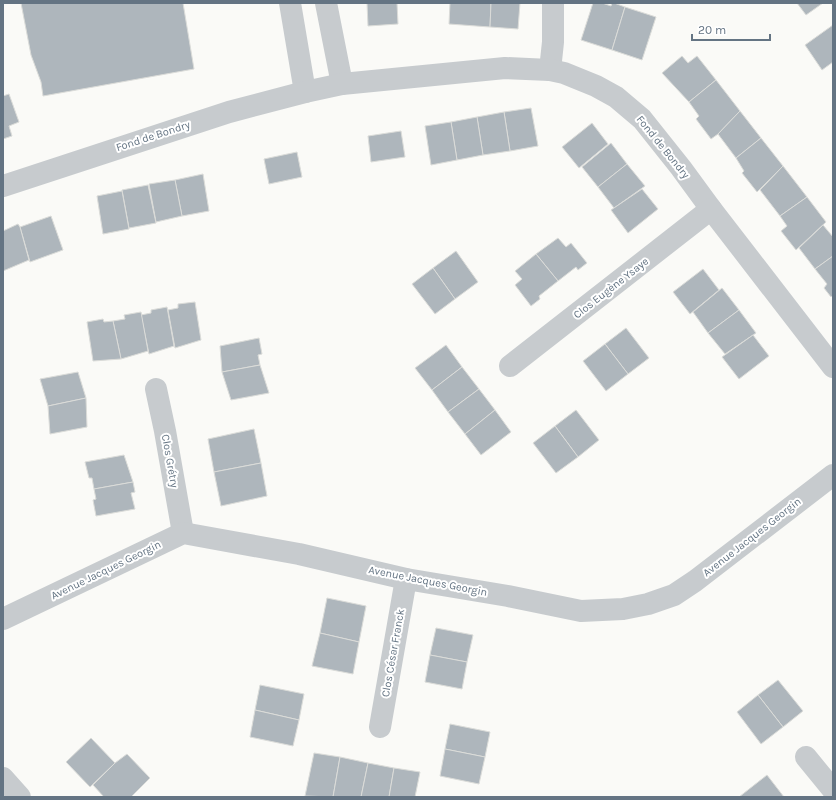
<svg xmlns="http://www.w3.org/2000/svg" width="836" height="800" viewBox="0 0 836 800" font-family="Karla,sans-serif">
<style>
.building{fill:#aeb6bc;stroke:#dbdcd9}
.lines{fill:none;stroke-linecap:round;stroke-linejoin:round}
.street{stroke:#c7cbce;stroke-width:22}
.labels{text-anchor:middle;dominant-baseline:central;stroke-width:4;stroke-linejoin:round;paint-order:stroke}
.street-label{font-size:11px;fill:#647483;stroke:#fff}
</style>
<rect width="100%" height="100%" fill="#fafaf7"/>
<g class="building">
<path d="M21,3H183L194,69L43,96L41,82L31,55Z"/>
<path d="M367,3H397L398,24L368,26Z"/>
<path d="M450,3H491L490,27L449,24Z"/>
<path d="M491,3H520L518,29L490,27Z"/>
<path d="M593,3H602L611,6L612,3H614L625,7L612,50L581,40Z"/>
<path d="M797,3H823L806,15Z"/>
<path d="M625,7L656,17L642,60L612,50Z"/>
<path d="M833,25V62L822,70L805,45Z"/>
<path d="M682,56L688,63L697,56L716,80L689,102L662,73Z"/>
<path d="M716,80L740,111L718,134L711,139L696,119L699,116L689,102Z"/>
<path d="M9,94L19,122L9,126L12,136L3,139V96Z"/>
<path d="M531,108L538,146L510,151L504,112Z"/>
<path d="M740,111L761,138L736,158L718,134Z"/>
<path d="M504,112L510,151L483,155L477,117Z"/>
<path d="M477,117L483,155L457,160L451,122Z"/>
<path d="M451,122L457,160L431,165L425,126Z"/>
<path d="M592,123L608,144L579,168L562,147Z"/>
<path d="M401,131L405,157L371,162L368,136Z"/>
<path d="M761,138L783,166L757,192L742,173L744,171L736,158Z"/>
<path d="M611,143L627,164L598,187L582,167Z"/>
<path d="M297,152L302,177L269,184L264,159Z"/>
<path d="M627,164L645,186L614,208L598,187Z"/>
<path d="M783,166L807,197L780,216L760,190Z"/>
<path d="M203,174L209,211L182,216L175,180Z"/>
<path d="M175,180L182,216L156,222L149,184Z"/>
<path d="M148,185L156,223L129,228L122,190Z"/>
<path d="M642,189L658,209L628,233L611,210Z"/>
<path d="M122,191L129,229L103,234L97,196Z"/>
<path d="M807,197L826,222L796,250L781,231L787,226L780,216Z"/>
<path d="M51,216L63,250L30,262L20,227Z"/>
<path d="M18,224L20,227L29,260L3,271V231Z"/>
<path d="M823,225L833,237V256L815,269L799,248Z"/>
<path d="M558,238L566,247L571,243L587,263L578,270L576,267L558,281L536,254Z"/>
<path d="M456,251L478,282L455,299L433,268Z"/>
<path d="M536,254L558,281L539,296L540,299L531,306L515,285L522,279L515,271Z"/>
<path d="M833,256V295L831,297L824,288L827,284L815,269Z"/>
<path d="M433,268L455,299L435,314L412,284Z"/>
<path d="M703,269L719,290L690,314L673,292Z"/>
<path d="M722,288L739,310L708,333L693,312Z"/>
<path d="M195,302L201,340L175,348L168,310L178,308V304Z"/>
<path d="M167,307L174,346L149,354L141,315L151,313V310Z"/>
<path d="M739,310L756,333L725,354L708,333Z"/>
<path d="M141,312L148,351L121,359L113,321L125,319L124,315Z"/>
<path d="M103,319L104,322L113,321L121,359L93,361L87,322Z"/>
<path d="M626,328L649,358L628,374L605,344Z"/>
<path d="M753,335L769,356L739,379L722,357Z"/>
<path d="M259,338L262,354L258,355L260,365L222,372L220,346Z"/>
<path d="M605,344L628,374L606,391L583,361Z"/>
<path d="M446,345L462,367L432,390L415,368Z"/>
<path d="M260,365L269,393L231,400L222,372Z"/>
<path d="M462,367L479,389L448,412L432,390Z"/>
<path d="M78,372L86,398L48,406L40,379Z"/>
<path d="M479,389L495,410L465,434L448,412Z"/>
<path d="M86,398L87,427L50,434L48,406Z"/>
<path d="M495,410L511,432L481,455L465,434Z"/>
<path d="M576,410L599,440L578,457L555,426Z"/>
<path d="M555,426L578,457L556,473L533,443Z"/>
<path d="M254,429L261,463L214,472L208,439Z"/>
<path d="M124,455L133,482L94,489L92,478H89L85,462Z"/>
<path d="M261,463L267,496L221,506L214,472Z"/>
<path d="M133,482L135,492L131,493L135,509L96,516L93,500L96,499L94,489Z"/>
<path d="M327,598L366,606L359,642L320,633Z"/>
<path d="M436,628L473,635L467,662L430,655Z"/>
<path d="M320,633L359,642L353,674L312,666Z"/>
<path d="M430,655L467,662L462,689L425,682Z"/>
<path d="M778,680L803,711L783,727L758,695Z"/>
<path d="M260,685L304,694L299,720L255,710Z"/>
<path d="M758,695L783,727L761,744L737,712Z"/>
<path d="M255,710L299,720L293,746L250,737Z"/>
<path d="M450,724L490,732L485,757L445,749Z"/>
<path d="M91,738L115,763L90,787L66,762Z"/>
<path d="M445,749L485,757L479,784L440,776Z"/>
<path d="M314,753L340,757L333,797L305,796Z"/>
<path d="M127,754L150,778L131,797H104L93,785L115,763Z"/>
<path d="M340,757L368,763L361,797H333Z"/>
<path d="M368,763L394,768L389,797H361Z"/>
<path d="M394,768L420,772L415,797H389Z"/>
<path d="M767,775L784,797H739Z"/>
</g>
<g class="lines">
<g class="street">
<path d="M290,3L305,92"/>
<path d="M326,3L342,84"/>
<path d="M550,70L553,42V3"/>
<path d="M3,186L229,112L305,92L342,84L505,68L550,70L564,73L596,86L616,97L642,119L681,168L711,209L833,367"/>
<path d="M510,366L711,209"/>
<path d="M156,389L165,431L183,533"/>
<path d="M3,619L183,533L299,554L406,579L508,596L581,611L623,609L648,604L674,595L695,581L833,475"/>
<path d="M380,727L406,579"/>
<path d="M806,757L833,790"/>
<path d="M3,778L20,797"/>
</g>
</g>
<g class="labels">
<g class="street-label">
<text transform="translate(153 136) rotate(-18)">Fond de Bondry</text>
<text transform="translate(663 147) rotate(51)">Fond de Bondry</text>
<text transform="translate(611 288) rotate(-38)">Clos Eugène Ysaye</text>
<text transform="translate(170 461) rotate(80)">Clos Grétry</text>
<text transform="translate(752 537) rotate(-38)">Avenue Jacques Georgin</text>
<text transform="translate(106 570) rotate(-26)">Avenue Jacques Georgin</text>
<text transform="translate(428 581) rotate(11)">Avenue Jacques Georgin</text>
<text transform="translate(393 653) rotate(-80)">Clos César Franck</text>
</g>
</g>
<rect width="836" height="800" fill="none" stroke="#647483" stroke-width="8"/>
<path d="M692 34v6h78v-6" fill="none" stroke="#647483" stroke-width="2"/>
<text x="698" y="34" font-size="12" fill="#647483" stroke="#ffffff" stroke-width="3" paint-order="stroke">20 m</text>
</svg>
